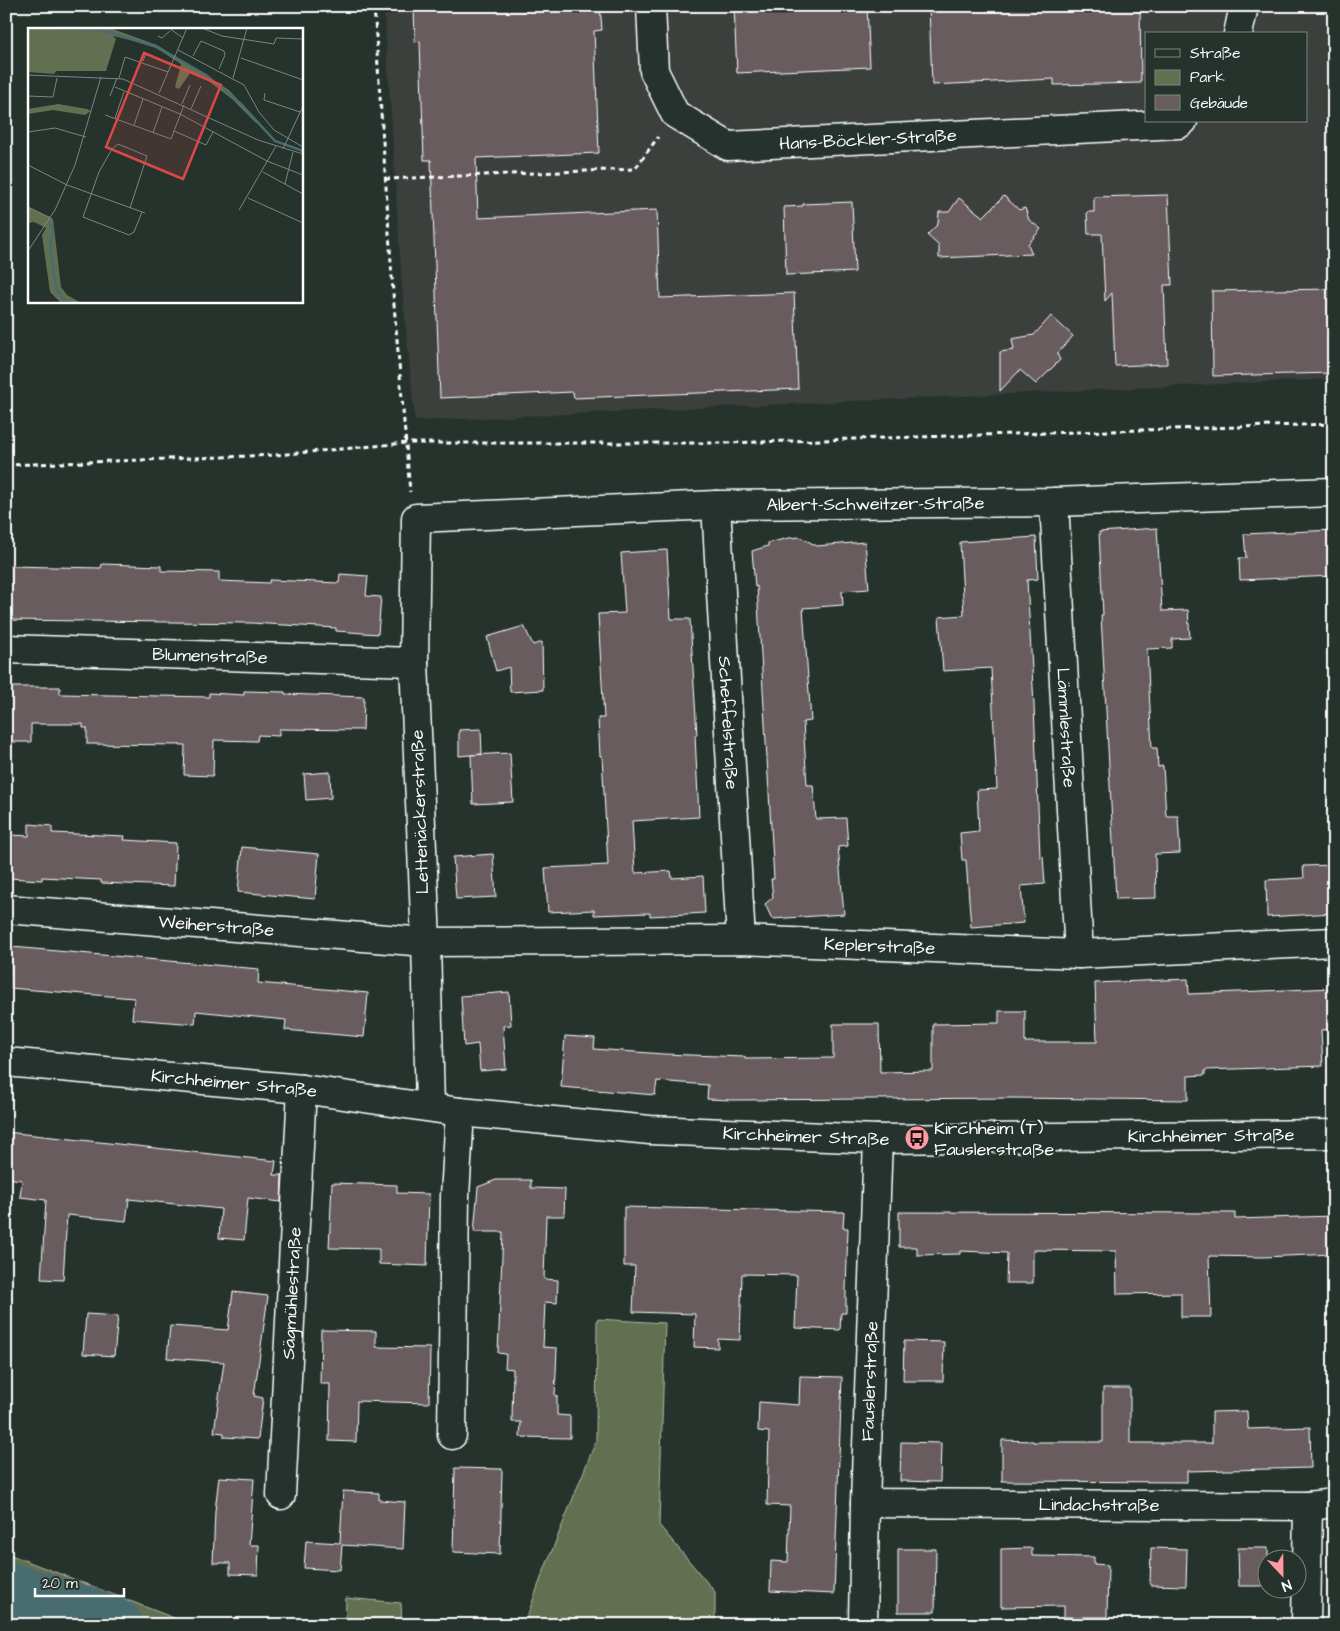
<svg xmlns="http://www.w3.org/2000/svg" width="1340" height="1631" viewBox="0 0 1340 1631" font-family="'Architects Daughter',sans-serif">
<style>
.built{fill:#3a3f3c;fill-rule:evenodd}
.green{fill:#627051;stroke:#b0b8a8}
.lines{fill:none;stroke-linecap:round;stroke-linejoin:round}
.river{stroke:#4a6c70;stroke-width:54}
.building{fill:#675c5e;stroke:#fff}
.street-casing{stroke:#fff;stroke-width:31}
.secondary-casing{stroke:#fff;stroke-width:31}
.path{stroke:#fff;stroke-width:3;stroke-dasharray:5 4;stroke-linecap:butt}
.street{stroke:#26332d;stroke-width:28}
.secondary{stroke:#26332d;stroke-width:28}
.labels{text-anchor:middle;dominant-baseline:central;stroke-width:4.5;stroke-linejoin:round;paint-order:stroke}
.street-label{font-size:18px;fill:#fff;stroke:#26332d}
.poi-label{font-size:18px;fill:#fff;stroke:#26332d;text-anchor:start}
.inset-river{fill:none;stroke:#4a6c70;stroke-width:2.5}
.inset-road{fill:none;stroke:#7d8581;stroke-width:1}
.view{fill:#dc4848;fill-opacity:0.15;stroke:#dc4848;stroke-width:2.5}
.inset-edge{fill:none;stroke:#fff;stroke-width:2.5}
</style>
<rect width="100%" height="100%" fill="#26332d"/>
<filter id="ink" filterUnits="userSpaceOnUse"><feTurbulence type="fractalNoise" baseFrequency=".02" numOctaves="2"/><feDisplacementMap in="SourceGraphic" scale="10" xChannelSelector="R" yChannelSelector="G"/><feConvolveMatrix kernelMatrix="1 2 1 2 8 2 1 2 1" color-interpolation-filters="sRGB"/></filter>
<g filter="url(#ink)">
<path class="built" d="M384,6H1334V379L415,421L402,287ZM1146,34H1306V121H1146Z"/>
<g class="green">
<path d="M597,1319L665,1323L659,1525L715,1592V1625H524L541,1578L596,1441Z"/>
<path d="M6,1553L192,1625H6Z"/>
<path d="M346,1598L401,1603L402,1625H345Z"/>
</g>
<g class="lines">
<path class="river" d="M6,1588L91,1615L116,1625"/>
</g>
<g class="building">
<path d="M414,6H600L602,30L594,31L599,153L476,158L478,218L657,210L660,298L794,293L798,389L574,398L573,392L440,398L431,160H424L420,41L415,42Z"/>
<path d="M734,6H867L870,67L737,73Z"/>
<path d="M929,6H1028V8L1140,6L1141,83L1054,85V79L932,85Z"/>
<path d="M1168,195L1172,285H1164L1167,364L1115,366L1112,293L1105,301L1102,234H1088L1087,212H1094V197Z"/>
<path d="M1004,196L1019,210L1025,208L1029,220L1041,229L1028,244L1032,254L939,258V246L927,235L938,224L939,212H949L959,198L983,217Z"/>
<path d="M852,202L855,272L786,275L784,207L803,206V204Z"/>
<path d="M1334,289V373L1213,376L1212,291Z"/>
<path d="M1051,316L1073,336L1057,354L1060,360L1036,384L1020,370L1000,391V352L1014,350L1012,339L1034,335Z"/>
<path d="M1157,528L1162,611L1188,610L1190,638L1172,639V648L1147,649L1152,748H1157L1158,767L1163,766L1166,816H1178L1180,853L1155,854L1156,898L1116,899L1101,615H1103L1099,532Z"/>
<path d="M1334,530V576L1240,580L1239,558H1246L1244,534Z"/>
<path d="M800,537L817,546L865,542L869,589L842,591L843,605L803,608L811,721L803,722L807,785H813L816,819L846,818L848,846L838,847L844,914L772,919L765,904L773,897L771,879H774L757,586L755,587L752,551L768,546V543L789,538Z"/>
<path d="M1036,537L1038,579L1027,580L1034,705L1040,857L1043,856L1045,884L1021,886L1024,923L971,927L966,860H962L960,833L979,831L977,790L997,789L991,668L943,671L939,617L964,615L960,542Z"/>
<path d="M667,550L671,619H690L697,735H695L699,817L632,821L635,873L671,871L672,878L703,876L705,913L650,916V913L594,915V910L548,912L545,868L608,865L602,756H600L598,718H604L598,614L625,613L621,553Z"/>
<path d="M102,564L161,566V571L219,572V581L269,583L270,580L339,583L340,574L368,576L366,596L381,597L378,634L336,631V628L251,623L6,620V581H9V566L101,568Z"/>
<path d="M524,626L533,645L542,642L543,690L510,692L509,667L496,671L487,637Z"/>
<path d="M6,687H60V694L209,697V693L244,695V691L285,692V694L364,697L363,730L279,729V736L258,735L257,741L214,740L213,776L184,775L185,745L87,744V728H83V724H31V742H6Z"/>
<path d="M481,729L482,754L459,756V730Z"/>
<path d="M510,753L513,802L473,804L471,755Z"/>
<path d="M330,772L331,798L306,800L304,774Z"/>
<path d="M29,824L52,826V833L125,836L124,840L176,843L174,886L101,883V880L42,877V880L8,878L11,835L29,836Z"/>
<path d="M242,847L319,854L315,899L238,892Z"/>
<path d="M493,854L496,897L456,899L453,857Z"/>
<path d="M1334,865V913L1267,917L1266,880L1304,878L1303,866Z"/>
<path d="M12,947L259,969L258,983L368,993L364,1037L285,1030L286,1020L196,1011L195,1024L132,1019L134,998L9,988Z"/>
<path d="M1188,979L1189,994L1334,988V1029L1321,1030L1323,1066L1205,1070V1075L1188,1076V1100L1014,1098L732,1100L707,1099L708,1085L657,1081L655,1095L561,1087L565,1036L595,1038L594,1049L663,1054L745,1057V1059L833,1058V1024H879L880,1072L933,1071V1024L999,1023V1011H1025V1042H1097L1095,983Z"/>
<path d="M509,992L511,1025L503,1026L506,1069L480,1071L478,1044L464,1046L461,996Z"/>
<path d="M6,1132L276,1161L274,1175H282L281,1202L248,1198L244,1240L219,1238L221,1209L129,1199L126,1221L67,1215L63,1280L41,1279L46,1200L20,1197L22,1180L6,1178Z"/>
<path d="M496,1180H531V1188L565,1189L564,1216H546L544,1279L558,1280L557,1303L545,1302L543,1347L557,1348L555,1396H557V1415L570,1416V1438L520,1437L521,1422H512L513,1369L505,1368L506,1354L498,1353L503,1232H474L478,1187Z"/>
<path d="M332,1183L397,1185V1193L429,1194L427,1266L379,1264V1249L329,1248Z"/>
<path d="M624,1207L844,1212L843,1228H848L846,1290V1313H841L840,1330L795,1328L797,1275L742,1274L740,1340L718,1339V1348L694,1347L695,1314L633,1312L635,1266H624Z"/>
<path d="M899,1212L1235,1213V1219L1334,1216V1254L1262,1257L1209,1256L1211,1317H1181V1293L1117,1294L1116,1251L1033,1250V1283H1006L1007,1253L960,1251V1254L917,1255V1247H899Z"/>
<path d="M233,1292L268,1296L254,1396L263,1398L258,1439L224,1437V1433L214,1432L224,1362L167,1358L170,1326L228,1330Z"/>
<path d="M86,1314L118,1316L114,1356L83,1354Z"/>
<path d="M321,1330L376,1331V1347L430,1348L429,1403L357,1401L356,1442L329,1441L330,1384H320Z"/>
<path d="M904,1341L944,1342L943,1381H903Z"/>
<path d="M800,1376L842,1377L834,1594L770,1591L771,1561L788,1562L790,1506L767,1505L769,1432L758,1431L759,1402L799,1405Z"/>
<path d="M1103,1388H1130V1443H1212V1412L1247,1411L1248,1429L1310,1427L1311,1468L1187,1471V1482L1002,1481V1440L1033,1441V1442H1103Z"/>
<path d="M901,1442L941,1443L940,1482L900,1481Z"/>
<path d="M455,1468L502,1469L500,1554L453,1552Z"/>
<path d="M219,1477L254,1479L249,1545H259L258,1575L230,1574V1563H213L215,1511Z"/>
<path d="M343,1491L379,1493V1500L405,1502L403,1549L342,1545L340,1570L304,1568L306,1541L340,1543Z"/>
<path d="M1032,1548V1556L1094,1557V1564L1108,1565L1107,1617H1064V1606L1001,1607V1549Z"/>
<path d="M1151,1548L1187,1549L1186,1586L1150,1585Z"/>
<path d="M1238,1548H1268V1586H1239Z"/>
<path d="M898,1549H936L935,1612H898Z"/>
</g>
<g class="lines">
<defs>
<g id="street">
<path id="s1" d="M651,6L654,71L675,114L728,146L1179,124L1183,121"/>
<path d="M1238,34L1244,6"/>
<path id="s2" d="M1054,502L1079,954"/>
<path id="s3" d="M716,505L741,940"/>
<path id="s4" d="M6,649L414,662"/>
<path id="s5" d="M6,909L426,942L741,940L1079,954L1334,942"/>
<path id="s6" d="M430,1107L426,942L414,662L416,518L716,505L1054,502L1334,492"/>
<path d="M452,1435L455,1196L460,1112"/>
<path id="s7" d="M281,1495L302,1089"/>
<path id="s8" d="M865,1503L1308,1506L1334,1503"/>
<path id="s9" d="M863,1625L865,1503L878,1139"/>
<path d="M1306,1625L1308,1506"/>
</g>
<g id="secondary">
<path id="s10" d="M6,1062L302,1089L460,1112L650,1130L878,1139L1334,1134"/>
</g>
</defs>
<use href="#street" class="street-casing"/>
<use href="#secondary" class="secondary-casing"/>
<g class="path">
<path d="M374,6L393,293L410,492"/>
<path d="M385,179L635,169L658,137"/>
<path d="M6,465L276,455L406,443H726L1334,424"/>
</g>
<use href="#street" class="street"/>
<use href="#secondary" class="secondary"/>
</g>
</g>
<defs>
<symbol id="bus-disc" viewBox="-11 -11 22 22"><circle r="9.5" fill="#ff9aa2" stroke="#26332d"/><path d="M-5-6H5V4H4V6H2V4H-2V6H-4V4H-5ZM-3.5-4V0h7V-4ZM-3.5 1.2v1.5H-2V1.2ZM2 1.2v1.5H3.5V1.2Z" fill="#111"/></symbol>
</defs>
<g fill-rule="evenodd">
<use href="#bus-disc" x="903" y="1124" width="28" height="28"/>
</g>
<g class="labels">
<g class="street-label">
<text stroke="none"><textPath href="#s1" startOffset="315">Hans-Böckler-Straße</textPath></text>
<text stroke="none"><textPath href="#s6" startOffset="1049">Albert-Schweitzer-Straße</textPath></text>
<text stroke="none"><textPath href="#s4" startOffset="204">Blumenstraße</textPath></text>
<text stroke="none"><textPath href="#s3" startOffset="218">Scheffelstraße</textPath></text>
<text stroke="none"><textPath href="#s2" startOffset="226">Lämmlestraße</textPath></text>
<text transform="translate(420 812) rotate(-92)">Lettenäckerstraße</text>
<text stroke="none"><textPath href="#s5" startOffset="211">Weiherstraße</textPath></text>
<text stroke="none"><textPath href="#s5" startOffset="875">Keplerstraße</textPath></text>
<text stroke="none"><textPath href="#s10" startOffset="229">Kirchheimer Straße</textPath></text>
<text stroke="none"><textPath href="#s10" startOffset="1209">Kirchheimer Straße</textPath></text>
<text stroke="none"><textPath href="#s10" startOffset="804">Kirchheimer Straße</textPath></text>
<text stroke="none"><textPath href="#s7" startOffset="202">Sägmühlestraße</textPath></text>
<text stroke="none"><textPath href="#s9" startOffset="244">Fauslerstraße</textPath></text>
<text stroke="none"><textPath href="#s8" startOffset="234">Lindachstraße</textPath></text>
</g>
<g class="poi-label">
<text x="934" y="1128">Kirchheim (T)<tspan x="934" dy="21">Fauslerstraße</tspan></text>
</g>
</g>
<g transform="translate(28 28)">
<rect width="275" height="275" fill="#26332d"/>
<path d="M0,0H82L129,17L201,62L230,94L228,95L204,71L174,48L172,50L163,44L151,61L147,59L153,36L128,20L107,13L85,8L88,11L78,43H28L26,46L0,44ZM30,76L59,81L63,83L57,87L25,82L0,86V81ZM0,179L25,191L33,259L39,267L53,275H33L22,264L14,207L18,200L6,194L0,195Z" fill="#627051"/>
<path class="inset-river" d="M30,0L73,2L129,19L178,47L213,76L247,113L275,123M21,194L25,200L22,220L28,260L35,271L42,275"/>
<path class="inset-road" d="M141,0L155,10M174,0L194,8L246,16L248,10L275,11M130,8L134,10L142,3M150,22L216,57L231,84L246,102L275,119M165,28L173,13L196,23L197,27L191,41M213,30L275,52M115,33L118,25L143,37M0,47L95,51L230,112L275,126M91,50L97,29L140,44M205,50L219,0M87,59L152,86L239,133L275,147M131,65L159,0M237,65L236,72L272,84M0,68L25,69L29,50M82,68L89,50M154,76L162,57M163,81L173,58M77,87L143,111L156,77M87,90L96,64M106,97L115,71M146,103L178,117L185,104M0,104L27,100L58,109M125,105L134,79M255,121L275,78M0,137L39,157L117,185M235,144L275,166M257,156L265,124M220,170L275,195M0,179L23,190M102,180L119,128L90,116L84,121L71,144L55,189L101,207L106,204L114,184M211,182L248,118M0,223L27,182L47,137L73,49"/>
<path class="view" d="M116,25L193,57L155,151L78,119Z"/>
<rect width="275" height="275" class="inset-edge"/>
</g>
<rect width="1340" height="1631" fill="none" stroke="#26332d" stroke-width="25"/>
<rect x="12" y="12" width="1315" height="1606" fill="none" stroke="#fff" stroke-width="2" filter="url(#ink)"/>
<rect x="1145" y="32" width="162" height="90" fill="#26332d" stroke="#7d8581"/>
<rect x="1155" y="49" width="25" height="8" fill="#26332d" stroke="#7d8581"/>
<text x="1190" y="58" font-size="15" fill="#ffffff">Straße</text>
<rect x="1155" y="70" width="25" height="15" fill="#627051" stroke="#7d8581"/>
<text x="1190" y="82" font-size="15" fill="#ffffff">Park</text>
<rect x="1155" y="95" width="25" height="15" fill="#675c5e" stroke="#7d8581"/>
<text x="1190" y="108" font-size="15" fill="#ffffff">Gebäude</text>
<g transform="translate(1282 1574) rotate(158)"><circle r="24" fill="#26332d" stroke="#7d8581"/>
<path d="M0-4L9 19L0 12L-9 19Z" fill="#ff9aa2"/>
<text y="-8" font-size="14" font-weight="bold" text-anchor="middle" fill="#ffffff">N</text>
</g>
<path d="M35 1588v8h89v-8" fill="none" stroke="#ffffff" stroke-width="2.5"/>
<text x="42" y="1588" font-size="15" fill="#ffffff" stroke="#26332d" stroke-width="4" paint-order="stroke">20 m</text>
</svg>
